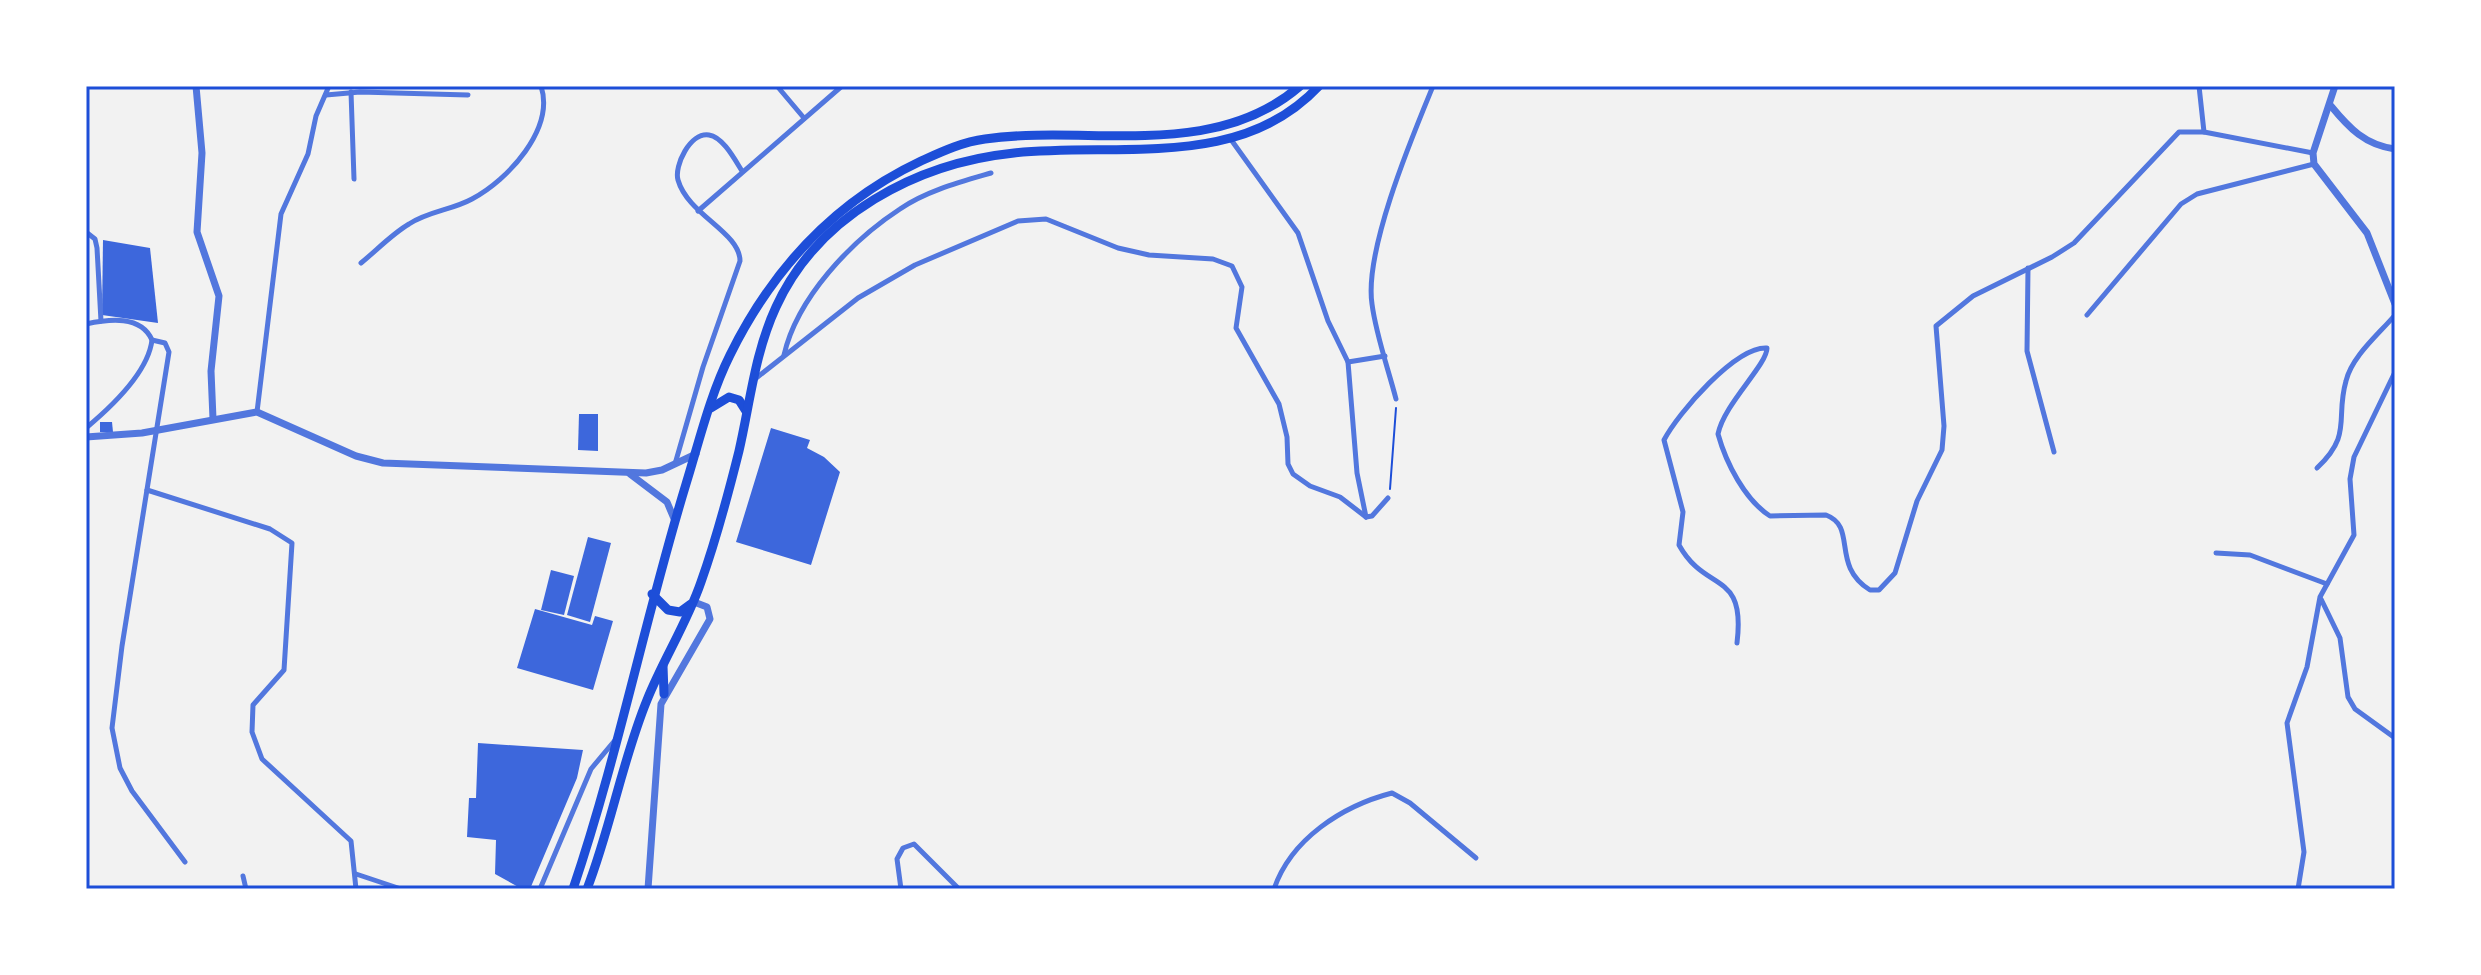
<svg xmlns="http://www.w3.org/2000/svg" width="2481" height="975" viewBox="0 0 2481 975" font-family="'Public Sans',sans-serif">
<style>
.building{fill:#3d67dc}
.lines{fill:none;stroke-linecap:round;stroke-linejoin:round}
.path{stroke:#1d4ed8;stroke-width:2}
.minor{stroke:#5277de;stroke-width:5}
.tertiary{stroke:#5277de;stroke-width:7}
.trunk{stroke:#1d4ed8;stroke-width:9}
.neatline{fill:none;stroke:#1d4ed8;stroke-width:3}
</style>
<rect width="100%" height="100%" fill="#f2f2f2"/>
<g class="building">
<path d="M103,240L150,248L158,323L102,315Z"/>
<path d="M579,414H598V451L578,450Z"/>
<path d="M100,422H112L113,432H100Z"/>
<path d="M771,428L810,440L807,448L824,457L840,472L811,565L736,542Z"/>
<path d="M588,537L611,543L590,622L567,615Z"/>
<path d="M551,570L574,576L564,615L541,610Z"/>
<path d="M535,609L592,625L595,616L613,621L593,690L517,668Z"/>
<path d="M478,743L583,750L577,778L530,889H522L495,874L496,840L467,837L469,798H476Z"/>
</g>
<g class="lines">
<path class="path" d="M1390,489L1396,408"/>
<g class="minor">
<path d="M777,86L804,118"/>
<path d="M1006,86H1040"/>
<path d="M2199,86L2204,132"/>
<path d="M351,92L354,179"/>
<path d="M326,95L360,92L468,95"/>
<path d="M1232,141L1298,233L1328,321L1348,362L1357,473L1366,517"/>
<path d="M698,211L842,86"/>
<path d="M86,232L95,239L97,248L101,321"/>
<path d="M361,263C377,250 392,234 409,224C429,211 452,210 472,199C508,180 555,129 541,86"/>
<path d="M2028,268L2027,351L2054,452"/>
<path d="M2087,315L2181,204L2197,194L2314,164"/>
<path d="M86,324C109,319 141,315 152,340C148,373 110,408 86,428"/>
<path d="M152,340L165,343L169,352L122,646L112,728L120,768L132,791L185,862"/>
<path d="M784,355C797,298 851,241 900,209C926,191 960,182 991,173"/>
<path d="M1348,362L1385,356"/>
<path d="M755,379L858,298L915,265L1018,221L1046,219L1118,248L1149,255L1213,259L1232,266L1242,287L1236,328L1279,404L1287,437L1288,464L1293,474L1310,486L1340,497L1366,517"/>
<path d="M1396,399C1388,368 1376,335 1372,304C1364,251 1412,137 1433,86"/>
<path d="M257,412L281,214L308,154L316,116L329,86"/>
<path d="M675,464L703,367L740,261C740,232 688,215 678,180C674,166 690,132 709,135C723,137 735,160 742,171"/>
<path d="M2317,468C2353,434 2335,419 2346,381C2352,356 2379,334 2395,315"/>
<path d="M147,490L270,529L292,543L284,670L253,705L252,732L262,759L351,841L356,889"/>
<path d="M1366,517L1372,516L1388,498"/>
<path d="M2216,553L2250,555L2327,584"/>
<path d="M2321,599L2340,638L2348,697L2355,709L2395,738"/>
<path d="M1737,643C1746,569 1706,594 1679,545L1683,512L1664,440C1678,413 1736,346 1767,348C1767,365 1724,404 1718,434C1726,463 1745,500 1770,516L1826,515C1858,527 1830,565 1870,590H1879L1895,573L1917,501L1942,450L1944,426L1936,326L1973,296L2052,257L2074,243L2179,132H2204L2313,153"/>
<path d="M356,874L401,889"/>
<path d="M243,876L246,889"/>
<path d="M540,889L591,769L616,739"/>
<path d="M901,889L897,859L903,848L914,844L959,889"/>
<path d="M1274,889C1291,839 1342,806 1392,793L1410,803L1476,858"/>
<path d="M2298,889L2304,852L2287,723L2307,667L2320,597L2354,535L2350,479L2354,457L2395,372"/>
</g>
<g class="tertiary">
<path d="M196,86L202,153L197,232L219,296L211,371L213,419"/>
<path d="M2335,86L2313,153L2314,164L2367,233L2395,304"/>
<path d="M2331,106C2349,128 2365,145 2395,149"/>
<path d="M86,437L142,433L257,412L356,456L383,463L646,473L662,470L696,454"/>
<path d="M630,474L667,502L675,521"/>
<path d="M648,889L661,704L710,619L707,607L694,602"/>
</g>
<g class="trunk">
<path d="M711,408L729,397L739,400L746,411"/>
<path d="M652,594L668,610L680,612L691,604"/>
<path d="M663,666L664,694"/>
<path d="M573,889C618,756 645,618 686,484C699,442 710,395 730,355C772,270 834,202 921,161C941,152 962,142 985,139C1090,124 1212,162 1300,86"/>
<path d="M587,889C611,827 622,761 647,700C663,660 687,623 701,582C716,540 728,495 739,451C750,403 755,352 776,307C818,215 917,163 1014,153C1118,142 1240,171 1319,86"/>
</g>
</g>
<rect width="2481" height="975" fill="none" stroke="#ffffff" stroke-width="176"/>
<rect x="88" y="88" width="2305" height="799" class="neatline"/>
</svg>
